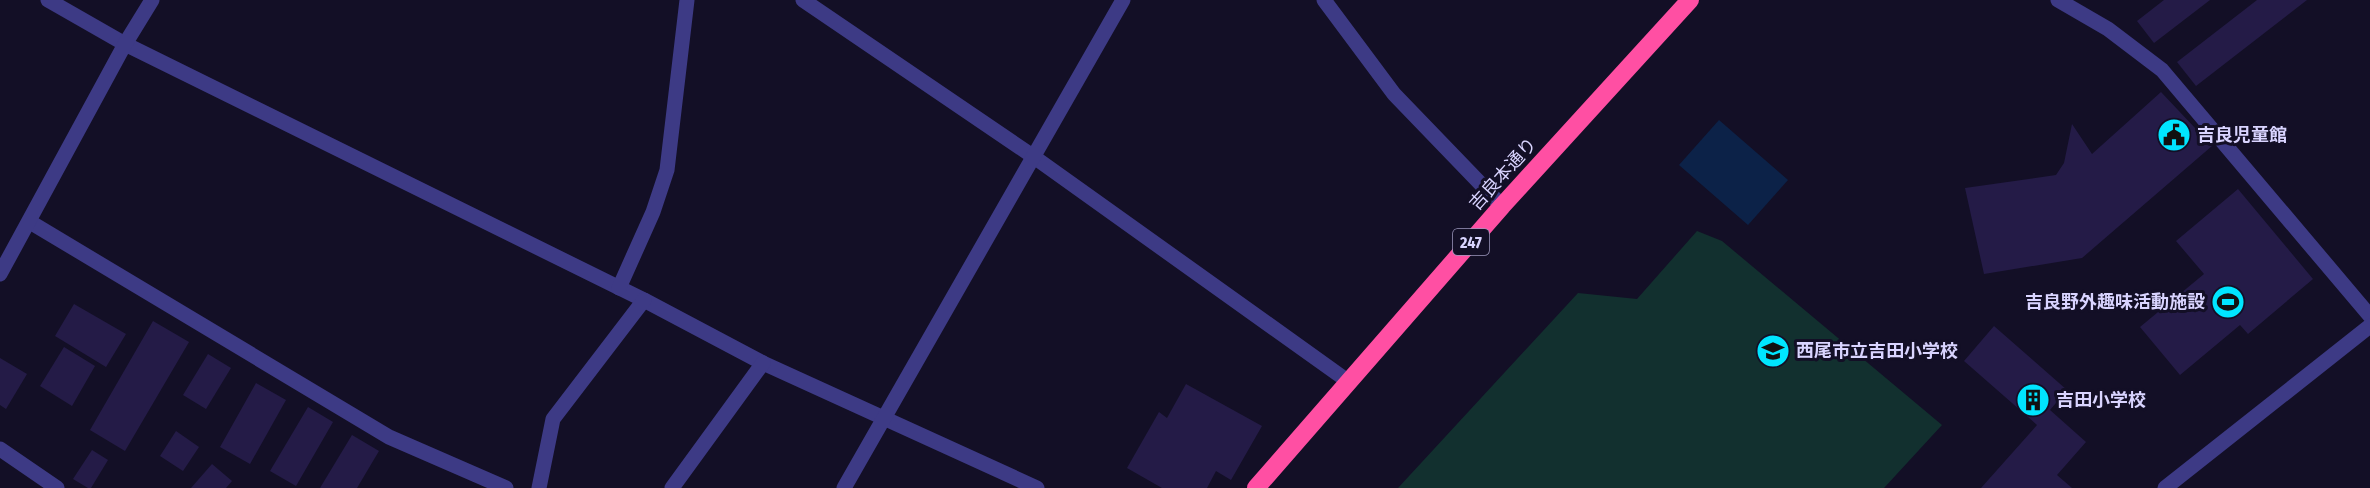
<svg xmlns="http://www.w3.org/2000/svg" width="2370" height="488" viewBox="0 0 2370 488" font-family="'Fira Sans Condensed','Noto Sans JP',sans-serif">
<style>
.green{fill:#12302f}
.water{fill:#0c2248}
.building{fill:#241b47}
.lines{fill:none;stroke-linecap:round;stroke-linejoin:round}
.minor{stroke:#3d3a85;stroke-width:15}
.highway{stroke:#ff4fa3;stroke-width:18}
.labels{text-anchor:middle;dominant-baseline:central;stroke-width:6;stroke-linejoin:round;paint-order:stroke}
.shield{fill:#130f26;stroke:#9e99be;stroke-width:1.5}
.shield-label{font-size:16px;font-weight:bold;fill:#d9d4ff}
.poi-label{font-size:18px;font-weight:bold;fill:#d9d4ff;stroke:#130f26;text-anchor:start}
.street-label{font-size:18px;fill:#d9d4ff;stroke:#130f26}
</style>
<rect width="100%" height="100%" fill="#130f26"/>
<path class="green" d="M1697,231L1722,241L1942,425L1884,488H1398L1578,293L1637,299Z"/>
<path class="water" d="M1719,120L1788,180L1748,225L1679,165Z"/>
<g class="building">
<path d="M2164,0H2210L2154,43L2137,21Z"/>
<path d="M2257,0H2307L2196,86L2177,62Z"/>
<path d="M2161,92L2212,146L2082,258L1984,274L1965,188L2056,175L2064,163L2072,124L2092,154Z"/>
<path d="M2238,189L2313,279L2248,334L2240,325L2180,375L2140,327L2204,274L2176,241Z"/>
<path d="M74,304L126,334L106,367L55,336Z"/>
<path d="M153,321L189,342L125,451L90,430Z"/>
<path d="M1994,326L2067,390L2050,410L2086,442L2057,475L2072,488H1981L2037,425L1964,361Z"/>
<path d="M64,347L95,366L72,406L40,386Z"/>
<path d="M208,354L231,368L206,409L183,395Z"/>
<path d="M0,358L27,374L6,409L0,405Z"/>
<path d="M256,383L286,400L250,464L220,447Z"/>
<path d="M1186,384L1262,426L1231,480L1216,471L1207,488H1162L1127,468L1159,412L1167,418Z"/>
<path d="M308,407L333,422L296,486L270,471Z"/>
<path d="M176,431L199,447L183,471L160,456Z"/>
<path d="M352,435L379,451L357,488H320Z"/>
<path d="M92,450L108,460L91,488H88L73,479Z"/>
<path d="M212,464L232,481L226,488H191Z"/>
</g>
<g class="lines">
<g class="minor">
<path d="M48,0L125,44L644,300L763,363L1037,488"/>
<path d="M803,0L1034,157L1349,382"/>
<path d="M1324,0L1394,94L1502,206"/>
<path d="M2058,0L2108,29L2162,70L2370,316"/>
<path d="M30,222L389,437L506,488"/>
<path d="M0,274L125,44L152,0"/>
<path d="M619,288L653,212L667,170L687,0"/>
<path d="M0,449L57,488"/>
<path d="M539,488L553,419L644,300"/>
<path d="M672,488L763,363"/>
<path d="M844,488L1123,0"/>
<path d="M2165,488L2370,326"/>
</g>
<path class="highway" d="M1256,488L1502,206L1690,0"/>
</g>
<defs>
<symbol id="civic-disc" viewBox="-11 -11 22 22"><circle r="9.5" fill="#00e5ff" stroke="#130f26"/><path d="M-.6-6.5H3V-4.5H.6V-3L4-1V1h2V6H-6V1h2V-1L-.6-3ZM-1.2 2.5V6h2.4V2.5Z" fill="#111"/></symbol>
<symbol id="stadium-disc" viewBox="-11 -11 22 22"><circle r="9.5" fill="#00e5ff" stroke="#130f26"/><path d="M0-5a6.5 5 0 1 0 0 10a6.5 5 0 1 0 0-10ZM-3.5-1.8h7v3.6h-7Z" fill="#111"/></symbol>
<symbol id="school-disc" viewBox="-11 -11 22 22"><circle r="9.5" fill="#00e5ff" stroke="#130f26"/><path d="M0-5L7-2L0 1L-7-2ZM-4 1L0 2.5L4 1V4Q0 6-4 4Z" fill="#111"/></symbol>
<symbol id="building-disc" viewBox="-11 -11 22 22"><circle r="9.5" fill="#00e5ff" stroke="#130f26"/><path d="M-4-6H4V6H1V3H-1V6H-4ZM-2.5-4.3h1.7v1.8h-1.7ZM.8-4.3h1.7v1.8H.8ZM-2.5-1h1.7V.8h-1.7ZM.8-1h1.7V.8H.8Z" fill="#111"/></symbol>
</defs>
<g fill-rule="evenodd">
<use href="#civic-disc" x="2155" y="116" width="38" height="38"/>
<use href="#stadium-disc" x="2209" y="283" width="38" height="38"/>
<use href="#school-disc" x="1754" y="332" width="38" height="38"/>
<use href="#building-disc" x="2014" y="381" width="38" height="38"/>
</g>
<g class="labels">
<rect class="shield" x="1453" y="229" width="36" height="26" rx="4.5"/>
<g class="shield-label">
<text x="1471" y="242">247</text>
</g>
<g class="poi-label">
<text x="2197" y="135">吉良児童館</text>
<text x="2205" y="302" text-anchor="end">吉良野外趣味活動施設</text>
<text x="1796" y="351">西尾市立吉田小学校</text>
<text x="2056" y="400">吉田小学校</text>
</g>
<g class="street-label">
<text transform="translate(1503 174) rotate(-48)">吉良本通り</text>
</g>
</g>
</svg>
